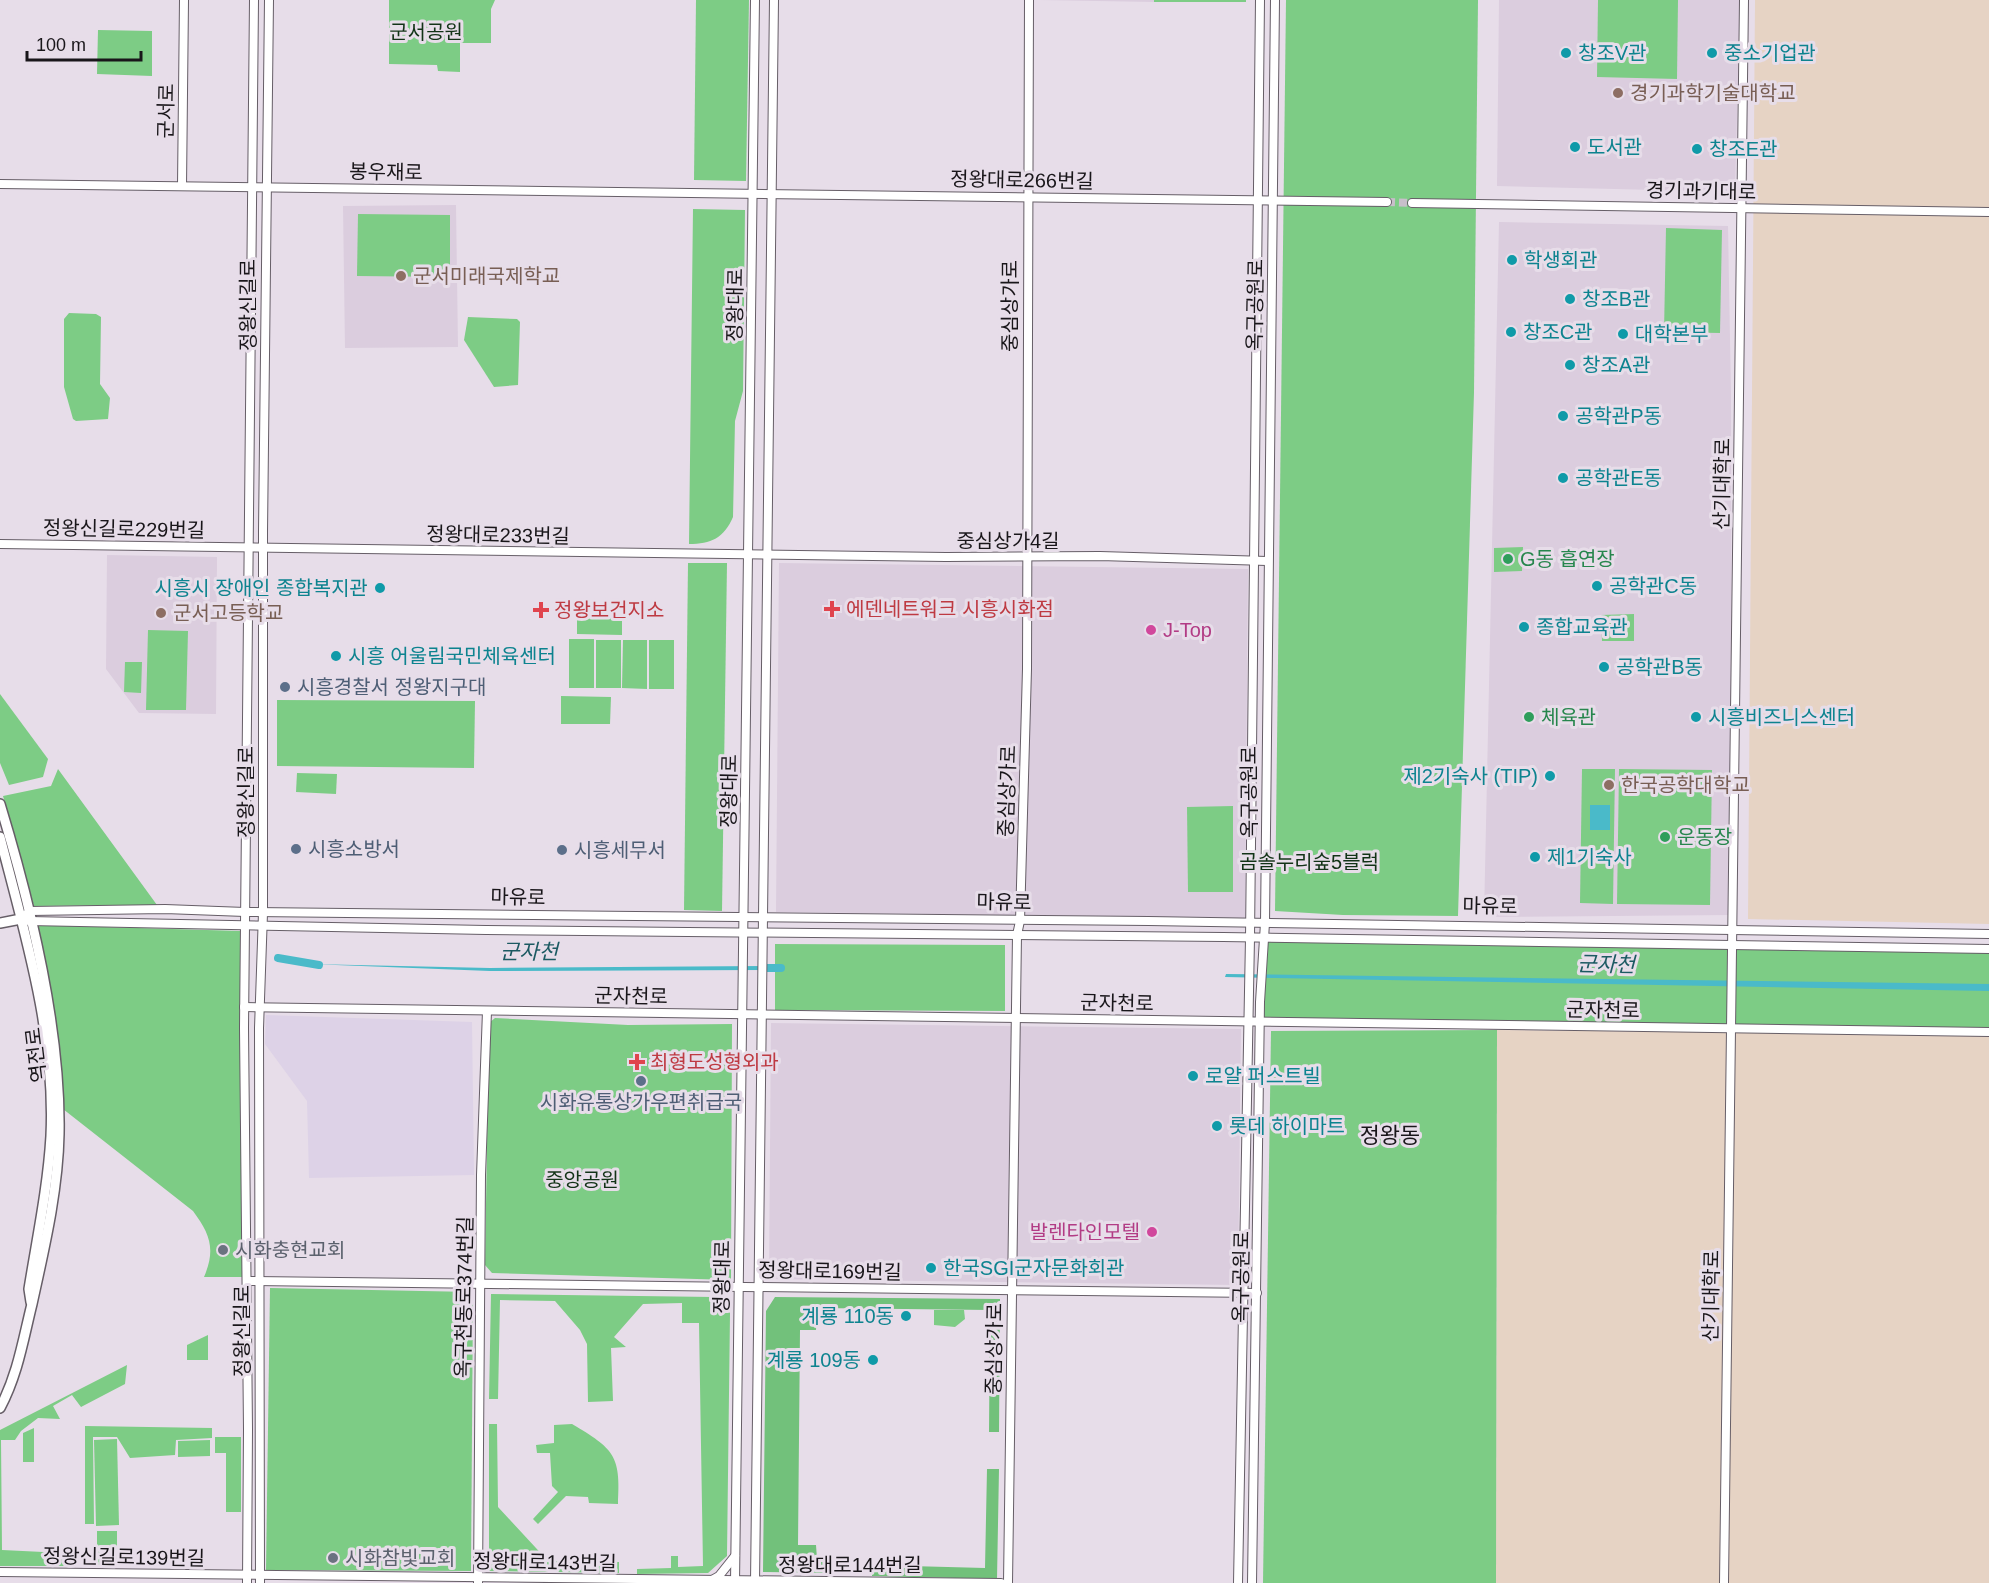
<svg xmlns="http://www.w3.org/2000/svg" width="1989" height="1583" viewBox="0 0 1989 1583" font-family="Arial,'Noto Sans KR',sans-serif">
<style>
.built{fill:#dbcdde}
.industrial{fill:#e6d3c4}
.medical{fill:#ddd2e7}
.green{fill:#7dcc85}
.forest{fill:#72c17b}
.water{fill:#4abac9}
.lines{fill:none;stroke-linecap:round;stroke-linejoin:round}
.canal{stroke:#4abac9;stroke-width:8}
.minor-tunnel{stroke:#c8bfca;stroke-width:8;stroke-dasharray:8 4;stroke-linecap:butt}
.minor-casing{stroke:#665e67;stroke-width:10}
.major-casing{stroke:#665e67;stroke-width:12}
.minor{stroke:#fff;stroke-width:8}
.major{stroke:#fff;stroke-width:9}
.culture-dot{fill:#0f9aa8;stroke:#e7dde9;stroke-width:2}
.education-dot{fill:#8d6e63;stroke:#e7dde9;stroke-width:2}
.leisure-dot{fill:#2e9e5b;stroke:#e7dde9;stroke-width:2}
.health-dot{fill:#e0444e;stroke:#e7dde9;stroke-width:2}
.hotel-dot{fill:#d1479c;stroke:#e7dde9;stroke-width:2}
.service-dot{fill:#5c6f8a;stroke:#e7dde9;stroke-width:2}
.worship-dot{fill:#6b7280;stroke:#e7dde9;stroke-width:2}
.labels{text-anchor:middle;dominant-baseline:central;stroke-width:6;stroke-linejoin:round;paint-order:stroke}
.park-label{font-size:20px;fill:#123317;stroke:#e7dde9}
.culture-label{font-size:20px;fill:#0d838f;stroke:#e7dde9;text-anchor:start}
.education-label{font-size:20px;fill:#785e54;stroke:#e7dde9;text-anchor:start}
.street-label{font-size:20px;fill:#19161a;stroke:#e7dde9}
.leisure-label{font-size:20px;fill:#27864d;stroke:#e7dde9;text-anchor:start}
.health-label{font-size:20px;fill:#be3a42;stroke:#e7dde9;text-anchor:start}
.hotel-label{font-size:20px;fill:#b23c85;stroke:#e7dde9;text-anchor:start}
.service-label{font-size:20px;fill:#4e5e75;stroke:#e7dde9;text-anchor:start}
.worship-label{font-size:20px;fill:#5b616d;stroke:#e7dde9;text-anchor:start}
.water-label{font-size:21px;font-style:italic;fill:#1c5a62;stroke:#e7dde9}
.quarter-label{font-size:22px;fill:#19161a;stroke:#e7dde9}
</style>
<rect width="100%" height="100%" fill="#e7dde9"/>
<g class="built">
<path d="M1040,0H1154V2Z"/>
<path d="M1499,0H1740L1735,192L1497,186Z"/>
<path d="M456,205L458,347L345,348L343,206Z"/>
<path d="M1499,222L1728,226L1731,395L1732,915L1484,917Z"/>
<path d="M107,555L217,557L216,714L139,713L106,669Z"/>
<path d="M779,563L1248,569L1245,918L776,912Z"/>
<path d="M771,1023L1241,1029L1238,1285L769,1279Z"/>
</g>
<g class="industrial">
<path d="M1755,0H1989V924L1748,919Z"/>
<path d="M1497,1030L1989,1035V1583H1496Z"/>
</g>
<path class="medical" d="M266,1015L472,1022L474,1175L309,1178L307,1101L265,1044Z"/>
<g class="green">
<path d="M389,0H495L491,9V43H460V72L438,71L437,65L389,64Z"/>
<path d="M696,0H749L746,181L694,180Z"/>
<rect x="1154" y="0" width="92" height="2"/>
<path d="M1286,0H1478L1474,392L1458,916L1343,915L1275,911Z"/>
<path d="M1598,0H1678L1677,79L1597,77Z"/>
<path d="M98,30L152,31V76L97,74Z"/>
<path d="M693,209L745,210L743,391L735,421L733,517C724,538 711,544 689,544Z"/>
<path d="M358,214L450,215V277L357,276Z"/>
<path d="M1666,228L1722,230L1720,333L1664,332Z"/>
<path d="M69,313L96,314L101,317L100,384L110,398L108,419L76,421L73,419L64,387V319Z"/>
<path d="M468,317L517,319L520,322L518,385L494,387L464,340Z"/>
<path d="M1523,547L1522,571L1494,572V548Z"/>
<path d="M688,563H727L722,911L684,910Z"/>
<path d="M1634,614V641H1602L1601,615Z"/>
<path d="M577,615L622,616V635L577,634Z"/>
<path d="M148,630L188,631L186,710H146Z"/>
<rect x="569" y="639" width="25" height="49"/>
<rect x="596" y="640" width="25" height="48"/>
<path d="M623,640H647V689L622,688Z"/>
<rect x="649" y="640" width="25" height="49"/>
<path d="M125,662H142L141,693L124,692Z"/>
<path d="M0,694L48,759L43,777L9,785L0,763Z"/>
<path d="M561,696L611,697L610,724H561Z"/>
<path d="M277,700L475,701L474,768L277,766Z"/>
<path d="M58,769L157,905L34,906L3,796L51,786Z"/>
<path d="M1582,769H1615L1613,904L1580,903Z"/>
<path d="M1619,769L1712,770L1710,905L1617,904Z"/>
<path d="M297,773L337,774L336,794L296,792Z"/>
<path d="M1233,806V892H1188L1187,807Z"/>
<path d="M35,925L241,931L242,1277H204C216,1249 210,1234 193,1211L63,1109Z"/>
<path d="M1265,939L1989,949V1032L1262,1022Z"/>
<path d="M775,944L1005,945V1011L775,1010Z"/>
<path d="M495,1018L628,1025L732,1024L731,1280L492,1273L485,1265L489,1023Z"/>
<path d="M1497,1030L1496,1583H1263L1271,1031Z"/>
<path d="M270,1288L473,1292L471,1571L266,1570Z"/>
<path d="M491,1294L713,1297L730,1313L727,1556L708,1573L637,1574V1569L671,1568V1556H678V1567L703,1566L699,1323H682V1303L643,1304L614,1337L626,1347L611,1348L613,1401L588,1402L587,1344L580,1330L555,1301L500,1300L498,1399H489Z"/>
<path d="M934,1310H964L965,1319L955,1327L934,1325Z"/>
<path d="M208,1335V1360H187V1345Z"/>
<path d="M127,1365L125,1384L81,1407L72,1395L53,1406L60,1419L38,1418L21,1431L15,1440H1L2,1550L64,1553V1566H0V1430Z"/>
<path d="M489,1424H497L498,1507L548,1561L619,1562V1573L489,1571Z"/>
<path d="M572,1424C614,1449 621,1455 618,1504L589,1503L588,1497L566,1496L538,1524L533,1519L558,1492L552,1486L550,1453H537L536,1445L554,1443V1425Z"/>
<path d="M85,1426L212,1428V1438L176,1440L175,1455L130,1458L117,1437H93L94,1524H85Z"/>
<path d="M34,1428V1462H23V1433Z"/>
<path d="M215,1437H241V1512H226V1453H215Z"/>
<path d="M117,1439L119,1525L96,1526L94,1440Z"/>
<path d="M210,1440V1456L178,1457V1441Z"/>
<rect x="97" y="1531" width="20" height="34"/>
</g>
<g class="forest">
<path d="M775,1297L1000,1299L999,1432H989L990,1310L817,1308L816,1330H800L798,1545H816L817,1559H847V1573L763,1572L766,1311Z"/>
<path d="M987,1469H999L997,1579L872,1576V1565L985,1568Z"/>
</g>
<g class="water">
<rect x="1590" y="805" width="20" height="25"/>
<path d="M310,964L490,968L775,966V970L490,971Z"/>
<path d="M1226,974L1989,984V991L1274,978L1225,977Z"/>
</g>
<g class="lines">
<g class="canal">
<path d="M278,958L319,965"/>
<path d="M767,968H781"/>
</g>
<path class="minor-tunnel" d="M1387,202L1412,203"/>
<defs>
<g id="minor">
<path d="M0,184L1387,202"/>
<path d="M182,186L184,0"/>
<path d="M1412,203L1989,212"/>
<path d="M0,544L946,557L1100,556L1267,561"/>
<path d="M21,919L30,911L165,909L245,912C826,918 1408,922 1989,934"/>
<path d="M29,921L486,930L1223,937L1989,949"/>
<path d="M244,1007L1989,1032"/>
<path d="M247,1281L1257,1293"/>
<path d="M0,1572L1001,1583"/>
<path d="M712,1580L719,1576L735,1556"/>
<path d="M247,1583L248,1429L244,1028L254,0"/>
<path d="M260,1583L259,1028L263,913V532L269,0"/>
<path d="M478,1583L481,1175L487,1011"/>
<path d="M735,1583L755,0"/>
<path d="M755,1583L774,0"/>
<path d="M1008,1583L1017,935L1020,921L1027,669L1029,0"/>
<path d="M1238,1583L1250,938L1260,0"/>
<path d="M1252,1583L1260,1002L1265,923L1275,0"/>
<path d="M1724,1583L1744,0"/>
</g>
<g id="major">
<path d="M0,804C31,906 61,1028 59,1134C58,1191 44,1249 32,1304C23,1340 18,1374 0,1408"/>
<path d="M0,837C25,934 56,1035 51,1136C48,1187 37,1239 29,1289L31,1302"/>
<path d="M0,923L21,919"/>
</g>
</defs>
<use href="#minor" class="minor-casing"/>
<use href="#major" class="major-casing"/>
<use href="#minor" class="minor"/>
<use href="#major" class="major"/>
</g>
<g class="culture-dot">
<circle cx="1566" cy="53" r="6"/>
<circle cx="1712" cy="53" r="6"/>
<circle cx="1575" cy="147" r="6"/>
<circle cx="1697" cy="149" r="6"/>
<circle cx="1512" cy="260" r="6"/>
<circle cx="1570" cy="299" r="6"/>
<circle cx="1511" cy="332" r="6"/>
<circle cx="1623" cy="334" r="6"/>
<circle cx="1570" cy="365" r="6"/>
<circle cx="1563" cy="416" r="6"/>
<circle cx="1563" cy="478" r="6"/>
<circle cx="1597" cy="586" r="6"/>
<circle cx="380" cy="588" r="6"/>
<circle cx="1524" cy="627" r="6"/>
<circle cx="336" cy="656" r="6"/>
<circle cx="1604" cy="667" r="6"/>
<circle cx="1696" cy="717" r="6"/>
<circle cx="1550" cy="776" r="6"/>
<circle cx="1535" cy="857" r="6"/>
<circle cx="1193" cy="1076" r="6"/>
<circle cx="1217" cy="1126" r="6"/>
<circle cx="931" cy="1268" r="6"/>
<circle cx="906" cy="1316" r="6"/>
<circle cx="873" cy="1360" r="6"/>
</g>
<g class="education-dot">
<circle cx="1618" cy="93" r="6"/>
<circle cx="401" cy="276" r="6"/>
<circle cx="161" cy="613" r="6"/>
<circle cx="1609" cy="785" r="6"/>
</g>
<g class="leisure-dot">
<circle cx="1508" cy="559" r="6"/>
<circle cx="1529" cy="717" r="6"/>
<circle cx="1665" cy="837" r="6"/>
</g>
<g class="health-dot">
<path d="M829 600h6v6h6v6h-6v6h-6v-6h-6v-6h6z"/>
<path d="M538 601h6v6h6v6h-6v6h-6v-6h-6v-6h6z"/>
<path d="M634 1053h6v6h6v6h-6v6h-6v-6h-6v-6h6z"/>
</g>
<g class="hotel-dot">
<circle cx="1151" cy="630" r="6"/>
<circle cx="1152" cy="1232" r="6"/>
</g>
<g class="service-dot">
<circle cx="285" cy="687" r="6"/>
<circle cx="296" cy="849" r="6"/>
<circle cx="562" cy="850" r="6"/>
<circle cx="641" cy="1081" r="6"/>
</g>
<g class="worship-dot">
<circle cx="223" cy="1250" r="6"/>
<circle cx="333" cy="1558" r="6"/>
</g>
<g class="labels">
<g class="park-label">
<text x="426" y="32">군서공원</text>
<text x="1309" y="862">곰솔누리숲5블럭</text>
<text x="582" y="1180">중앙공원</text>
</g>
<g class="culture-label">
<text x="1578" y="53">창조V관</text>
<text x="1724" y="53">중소기업관</text>
<text x="1587" y="147">도서관</text>
<text x="1709" y="149">창조E관</text>
<text x="1524" y="260">학생회관</text>
<text x="1582" y="299">창조B관</text>
<text x="1523" y="332">창조C관</text>
<text x="1635" y="334">대학본부</text>
<text x="1582" y="365">창조A관</text>
<text x="1575" y="416">공학관P동</text>
<text x="1575" y="478">공학관E동</text>
<text x="1609" y="586">공학관C동</text>
<text x="368" y="588" text-anchor="end">시흥시 장애인 종합복지관</text>
<text x="1536" y="627">종합교육관</text>
<text x="348" y="656">시흥 어울림국민체육센터</text>
<text x="1616" y="667">공학관B동</text>
<text x="1708" y="717">시흥비즈니스센터</text>
<text x="1538" y="776" text-anchor="end">제2기숙사 (TIP)</text>
<text x="1547" y="857">제1기숙사</text>
<text x="1205" y="1076">로얄 퍼스트빌</text>
<text x="1229" y="1126">롯데 하이마트</text>
<text x="943" y="1268">한국SGI군자문화회관</text>
<text x="894" y="1316" text-anchor="end">계룡 110동</text>
<text x="861" y="1360" text-anchor="end">계룡 109동</text>
</g>
<g class="education-label">
<text x="1630" y="93">경기과학기술대학교</text>
<text x="413" y="276">군서미래국제학교</text>
<text x="173" y="613">군서고등학교</text>
<text x="1621" y="785">한국공학대학교</text>
</g>
<g class="street-label">
<text transform="translate(166 111) rotate(-89)">군서로</text>
<text transform="translate(386 172) rotate(1)">봉우재로</text>
<text transform="translate(1022 180) rotate(1)">정왕대로266번길</text>
<text transform="translate(1701 191) rotate(1)">경기과기대로</text>
<text transform="translate(248 305) rotate(-90)">정왕신길로</text>
<text transform="translate(735 305) rotate(-89)">정왕대로</text>
<text transform="translate(1255 305) rotate(-89)">옥구공원로</text>
<text transform="translate(1010 306) rotate(-90)">중심상가로</text>
<text transform="translate(1722 484) rotate(-89)">산기대학로</text>
<text transform="translate(124 529) rotate(1)">정왕신길로229번길</text>
<text transform="translate(498 535) rotate(1)">정왕대로233번길</text>
<text x="1008" y="541">중심상가4길</text>
<text transform="translate(729 791) rotate(-89)">정왕대로</text>
<text transform="translate(1007 791) rotate(-88)">중심상가로</text>
<text transform="translate(246 792) rotate(-90)">정왕신길로</text>
<text transform="translate(1249 792) rotate(-90)">옥구공원로</text>
<text transform="translate(518 897) rotate(1)">마유로</text>
<text transform="translate(1004 902) rotate(1)">마유로</text>
<text transform="translate(1490 906) rotate(1)">마유로</text>
<text transform="translate(631 996) rotate(1)">군자천로</text>
<text transform="translate(1117 1003) rotate(1)">군자천로</text>
<text transform="translate(1603 1010) rotate(1)">군자천로</text>
<text transform="translate(36 1055) rotate(-97)">역전로</text>
<text transform="translate(830 1271) rotate(1)">정왕대로169번길</text>
<text transform="translate(722 1277) rotate(-89)">정왕대로</text>
<text transform="translate(1241 1277) rotate(-89)">옥구공원로</text>
<text transform="translate(1711 1296) rotate(-89)">산기대학로</text>
<text transform="translate(464 1297) rotate(-89)">옥구천동로374번길</text>
<text transform="translate(242 1331) rotate(-90)">정왕신길로</text>
<text transform="translate(994 1349) rotate(-89)">중심상가로</text>
<text transform="translate(124 1557) rotate(1)">정왕신길로139번길</text>
<text transform="translate(545 1562) rotate(1)">정왕대로143번길</text>
<text x="850" y="1565">정왕대로144번길</text>
</g>
<g class="leisure-label">
<text x="1520" y="559">G동 흡연장</text>
<text x="1541" y="717">체육관</text>
<text x="1677" y="837">운동장</text>
</g>
<g class="health-label">
<text x="846" y="609">에덴네트워크 시흥시화점</text>
<text x="554" y="610">정왕보건지소</text>
<text x="650" y="1062">최형도성형외과</text>
</g>
<g class="hotel-label">
<text x="1163" y="630">J-Top</text>
<text x="1140" y="1232" text-anchor="end">발렌타인모텔</text>
</g>
<g class="service-label">
<text x="297" y="687">시흥경찰서 정왕지구대</text>
<text x="308" y="849">시흥소방서</text>
<text x="574" y="850">시흥세무서</text>
<text x="641" y="1102" text-anchor="middle">시화유통상가우편취급국</text>
</g>
<g class="worship-label">
<text x="235" y="1250">시화충현교회</text>
<text x="345" y="1558">시화참빛교회</text>
</g>
<g class="water-label">
<text x="529" y="951">군자천</text>
<text transform="translate(1606 964) rotate(1)">군자천</text>
</g>
<g class="quarter-label">
<text x="1390" y="1135">정왕동</text>
</g>
</g>
<path d="M27 51v9h114v-9" fill="none" stroke="#19161a" stroke-width="3"/>
<text x="36" y="51" font-size="18" fill="#19161a" stroke="#e7dde9" stroke-width="4.5" paint-order="stroke">100 m</text>
</svg>
